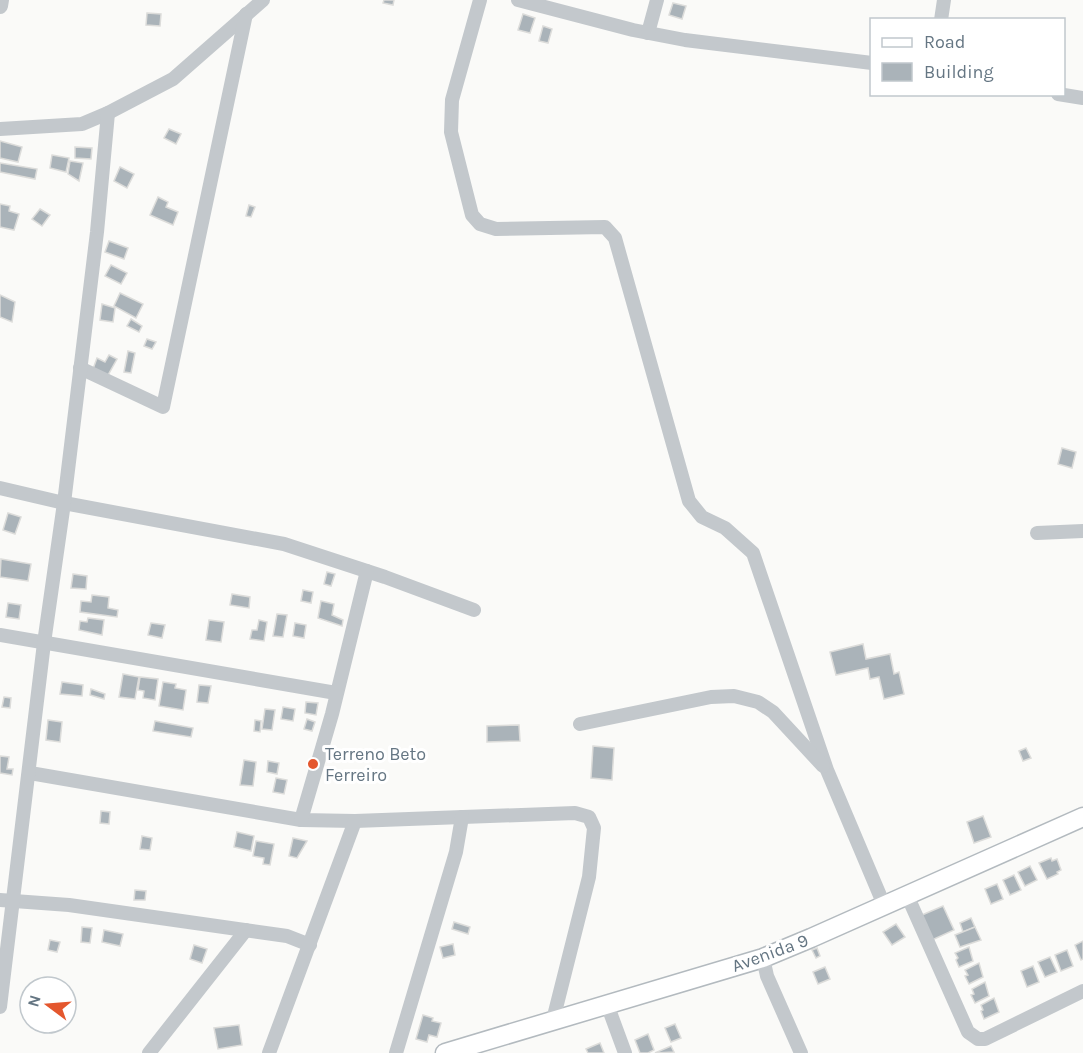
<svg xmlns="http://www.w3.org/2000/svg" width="1083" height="1053" viewBox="0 0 1083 1053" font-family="Karla,sans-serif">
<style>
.building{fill:#aab3b9;stroke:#dcdcda;stroke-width:1.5}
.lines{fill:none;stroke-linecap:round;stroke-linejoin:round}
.secondary-casing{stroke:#b3babf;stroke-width:21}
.minor{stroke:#c3c8cc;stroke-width:14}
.tertiary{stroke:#c3c8cc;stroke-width:16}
.secondary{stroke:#fff;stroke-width:18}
.poi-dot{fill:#e4572e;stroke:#fff;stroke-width:2}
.labels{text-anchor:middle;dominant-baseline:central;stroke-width:6;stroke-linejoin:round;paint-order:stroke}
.poi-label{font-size:18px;fill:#657683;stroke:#fff;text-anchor:start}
.street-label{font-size:18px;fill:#657683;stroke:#fff}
</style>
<rect width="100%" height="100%" fill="#fafaf8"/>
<g class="building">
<path d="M384,0H394L393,5L383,3Z"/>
<path d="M673,3L686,6L682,19L669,15Z"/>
<path d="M147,13L161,14L160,26L146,25Z"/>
<path d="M523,14L535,18L530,33L518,30Z"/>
<path d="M543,26L552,29L548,43L539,41Z"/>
<path d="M169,129L181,134L176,144L164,138Z"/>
<path d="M0,141L22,147L18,162L0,158Z"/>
<path d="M75,147L92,148L91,159L75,158Z"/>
<path d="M52,155L69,158L66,172L50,168Z"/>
<path d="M70,161L83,163L79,181L68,174Z"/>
<path d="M0,163L37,169L35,179L0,172Z"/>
<path d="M120,167L134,174L127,188L114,181Z"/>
<path d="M158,197L168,202L166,207L178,212L173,225L150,215Z"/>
<path d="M0,204L10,206L9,211L19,214L14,230L0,227Z"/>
<path d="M249,205L255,207L251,217L246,216Z"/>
<path d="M40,209L50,215L42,226L32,219Z"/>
<path d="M109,241L128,248L124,259L105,252Z"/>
<path d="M111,265L127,273L121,284L105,276Z"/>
<path d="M120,293L143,304L136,318L114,306Z"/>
<path d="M0,295L15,302L12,322L0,317Z"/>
<path d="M102,304L115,308L113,322L100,320Z"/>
<path d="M131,319L142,326L139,332L127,326Z"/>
<path d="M147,339L156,342L152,349L144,346Z"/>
<path d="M128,351L135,353L131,373L124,372Z"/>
<path d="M109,355L117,359L108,375L93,369L97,358L105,362Z"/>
<path d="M1062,448L1076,452L1072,468L1058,464Z"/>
<path d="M8,513L21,517L15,534L3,530Z"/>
<path d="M1,559L31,564L28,581L0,577Z"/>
<path d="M327,572L335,574L331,586L324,584Z"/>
<path d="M73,574L87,576L86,589L71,588Z"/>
<path d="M303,590L313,592L311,603L301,601Z"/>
<path d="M232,594L250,597L249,608L230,605Z"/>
<path d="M92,595L109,597L108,608L118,610L117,617L80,612L81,601L91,602Z"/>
<path d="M321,601L334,604L332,615L343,620L342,626L318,618Z"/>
<path d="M8,603L21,605L19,619L6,617Z"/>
<path d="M277,614L287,615L283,637L273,636Z"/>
<path d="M88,618L104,620L102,635L79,630L80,621L87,622Z"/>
<path d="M209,620L224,622L221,642L206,640Z"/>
<path d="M259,620L267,622L264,641L250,639L252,630H257Z"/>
<path d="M151,623L165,625L162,638L148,635Z"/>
<path d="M295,623L306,625L304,638L293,636Z"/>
<path d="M863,644L866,659L890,654L894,674L899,672L904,694L884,699L879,677L870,679L868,668L836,675L830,652Z"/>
<path d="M123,674L139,677L135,699L119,697Z"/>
<path d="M140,677L158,679L155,700L143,698L144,691L138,690Z"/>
<path d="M62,682L83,685L82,696L60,694Z"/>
<path d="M163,682L176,684L175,688L186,690L183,710L159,706Z"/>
<path d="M199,685L211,686L208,703L197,702Z"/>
<path d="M91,689L105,694L104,699L90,695Z"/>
<path d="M4,697L11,698L10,708L2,707Z"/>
<path d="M306,702L318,703L316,715L305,713Z"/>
<path d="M283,707L295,709L293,721L281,719Z"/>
<path d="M265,709L275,710L272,730L262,729Z"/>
<path d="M307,719L315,722L312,731L304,729Z"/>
<path d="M48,720L62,722L60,742L46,740Z"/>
<path d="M255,720L261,721L260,732L254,731Z"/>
<path d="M155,721L193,728L191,737L153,731Z"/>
<path d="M519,725L520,741L487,742V726Z"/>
<path d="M593,746L614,748L612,780L591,778Z"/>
<path d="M1026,748L1031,758L1023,761L1019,751Z"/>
<path d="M0,756L9,757L7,769H13L12,775L0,773Z"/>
<path d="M244,760L256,762L253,786L240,785Z"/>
<path d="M268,761L279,763L277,774L267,772Z"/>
<path d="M276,778L287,780L284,794L273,792Z"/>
<path d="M101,811L110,812L109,824L100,823Z"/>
<path d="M983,816L991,837L974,843L967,822Z"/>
<path d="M237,832L254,836L251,851L234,847Z"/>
<path d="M142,836L152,838L150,850L140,849Z"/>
<path d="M293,838L307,841L297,858L289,856Z"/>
<path d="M256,841L274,844L270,865L263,864L264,858L253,856Z"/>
<path d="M1051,858L1052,861L1057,859L1061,870L1057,872L1058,874L1047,879L1039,863Z"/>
<path d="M1030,866L1037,880L1025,886L1018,872Z"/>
<path d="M1014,875L1021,890L1010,895L1003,880Z"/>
<path d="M997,884L1003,899L991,904L985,889Z"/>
<path d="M135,890L146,891L145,900H134Z"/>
<path d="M943,906L954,930L932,940L922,915Z"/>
<path d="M971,918L975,927L963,932L960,923Z"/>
<path d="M454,922L470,927L468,934L452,929Z"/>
<path d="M896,924L905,937L892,945L883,932Z"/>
<path d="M82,927L92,928L90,943L81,942Z"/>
<path d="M975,927L981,940L960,947L955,935Z"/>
<path d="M104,930L123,934L120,946L102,942Z"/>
<path d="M50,940L60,942L57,952L48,950Z"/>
<path d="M1083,941V959L1081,960L1075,945Z"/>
<path d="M453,944L455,955L443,958L440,947Z"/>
<path d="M194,945L207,949L202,963L190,959Z"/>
<path d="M969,947L973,961L959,967L956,960L958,958L955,953Z"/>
<path d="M817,948L820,956L816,958L812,950Z"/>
<path d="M1067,950L1073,966L1061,971L1055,955Z"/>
<path d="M1050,957L1057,972L1045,977L1038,962Z"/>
<path d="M979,963L983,977L969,984L965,976L968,975L965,970Z"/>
<path d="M1033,966L1039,982L1027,987L1021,971Z"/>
<path d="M825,967L830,979L818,984L813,972Z"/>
<path d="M985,982L989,996L975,1003L971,995L974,994L972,989Z"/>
<path d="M994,998L999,1012L984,1019L981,1011L983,1010L981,1005Z"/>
<path d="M423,1015L433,1018L432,1021L441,1023L437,1037L429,1035L427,1042L416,1039Z"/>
<path d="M675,1024L681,1038L671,1042L665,1028Z"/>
<path d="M239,1025L242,1045L218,1049L214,1028Z"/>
<path d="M648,1034L654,1050L648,1053H640L635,1040Z"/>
<path d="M600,1043L604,1053H588L586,1049Z"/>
<path d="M671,1046L674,1052L655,1053Z"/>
</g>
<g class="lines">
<defs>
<path id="secondary" d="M445,1053L763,958L811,938L1083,817"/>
</defs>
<use href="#secondary" class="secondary-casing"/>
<g class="minor">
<path d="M480,0L452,100L451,132L472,215L480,224L496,229L605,227L615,238L689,501L702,517L725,528L753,553L827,770L884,905"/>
<path d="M518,0L633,30L685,40L872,63"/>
<path d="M941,20L944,0"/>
<path d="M648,33L657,0"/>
<path d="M1058,94L1083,98"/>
<path d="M0,129L82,124L108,113L173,79L263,0"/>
<path d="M80,368L163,407L246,14"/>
<path d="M0,488L64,503L284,544L385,577L474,610"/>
<path d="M1037,533L1083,531"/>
<path d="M0,635L336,693"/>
<path d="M580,724L711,697L734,696L758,702L773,712L823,766"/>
<path d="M30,773L301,820L355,821L575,813L589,817L594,828L589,877L553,1020"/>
<path d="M301,820L332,714L367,571"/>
<path d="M907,895L968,1032L978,1039H985L1083,991"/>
<path d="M0,900L69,905L287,936L310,945"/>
<path d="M763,958L767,976L801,1053"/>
<path d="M607,1004L625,1053"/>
<path d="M0,1007L44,643L64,503L97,232L108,113"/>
<path d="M149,1053L246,930"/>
<path d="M269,1053L355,821"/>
<path d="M396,1053L456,852L462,817"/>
</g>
<path class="tertiary" d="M0,6L1,0"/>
<use href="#secondary" class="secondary"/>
</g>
<circle class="poi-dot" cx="313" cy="764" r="6"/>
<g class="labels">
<g class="poi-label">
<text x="325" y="754">Terreno Beto<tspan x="325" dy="21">Ferreiro</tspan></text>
</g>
<g class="street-label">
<text transform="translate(770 953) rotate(-20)">Avenida 9</text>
</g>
</g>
<rect x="870" y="18" width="195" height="78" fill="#ffffff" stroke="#c1c8cd" stroke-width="1.5"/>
<rect x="882" y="38" width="30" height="9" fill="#ffffff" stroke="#c1c8cd" stroke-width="1.5"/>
<text x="924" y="48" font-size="18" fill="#657683">Road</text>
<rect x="882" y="63" width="30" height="18" fill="#aab3b9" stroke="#c1c8cd" stroke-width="1.5"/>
<text x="924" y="78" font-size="18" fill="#657683">Building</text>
<g transform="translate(48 1005) rotate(286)"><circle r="28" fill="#ffffff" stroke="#c1c8cd" stroke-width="1.5"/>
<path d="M0-4.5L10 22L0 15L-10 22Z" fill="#e4572e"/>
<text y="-9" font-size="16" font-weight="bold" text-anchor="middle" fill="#657683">N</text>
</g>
</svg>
